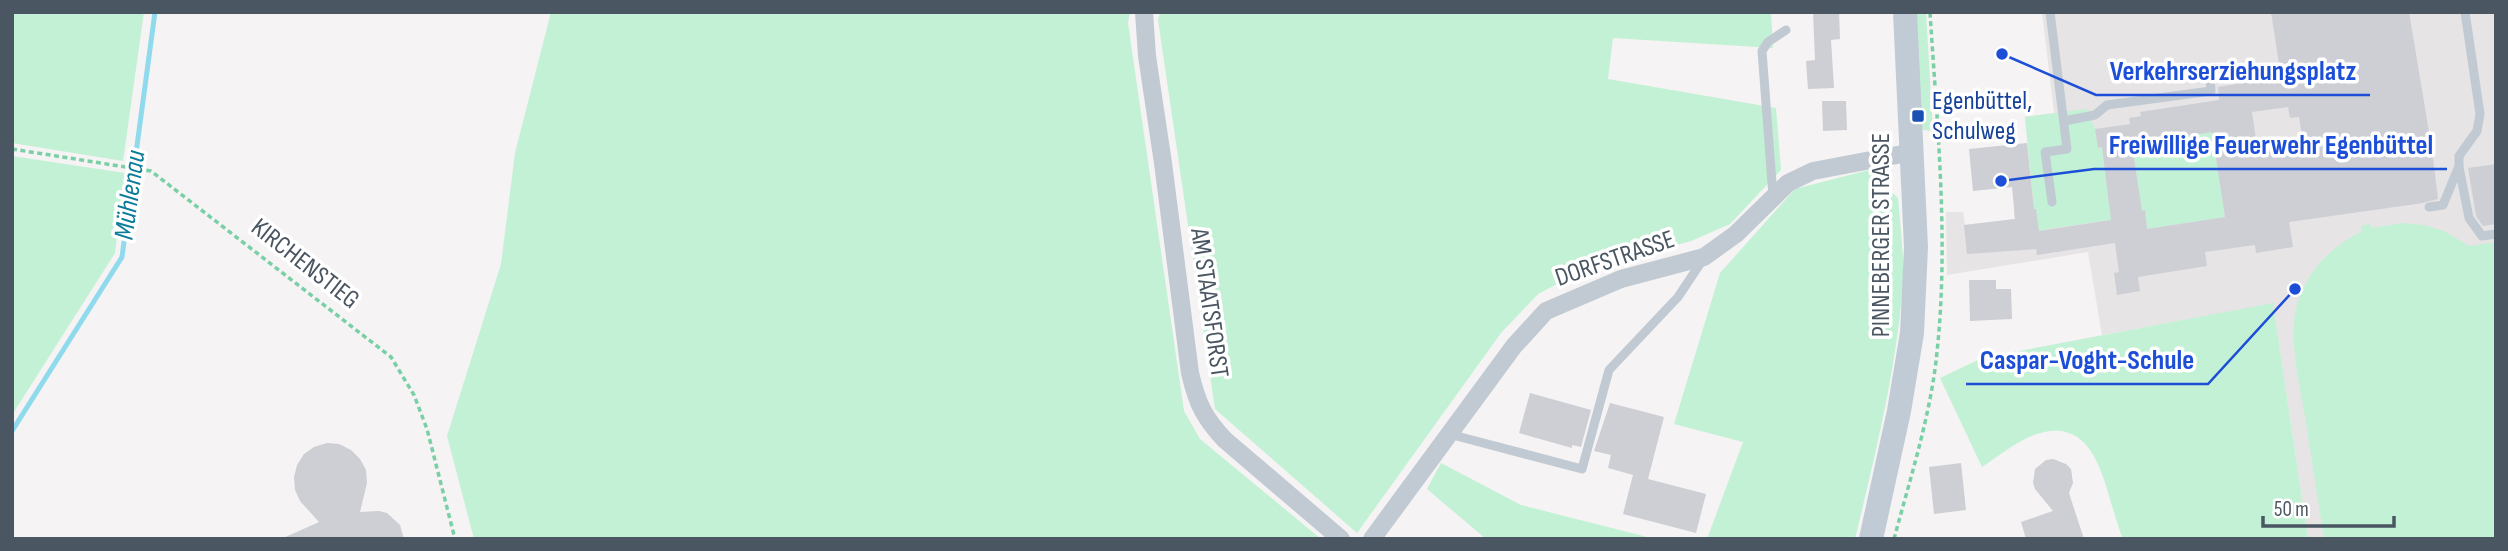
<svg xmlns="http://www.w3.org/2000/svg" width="2508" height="551" viewBox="0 0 2508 551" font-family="'Sofia Sans Condensed',sans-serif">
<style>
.education{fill:#e6e4e5}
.green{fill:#c3f1d5}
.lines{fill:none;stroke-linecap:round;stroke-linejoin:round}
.stream{stroke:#90daee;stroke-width:5}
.building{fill:#cdcfd5;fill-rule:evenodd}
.path{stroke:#7ad0a6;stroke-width:3.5;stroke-dasharray:5 3.5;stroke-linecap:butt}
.lane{stroke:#c1cad2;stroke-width:9}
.street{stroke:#c1cad2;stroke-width:18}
.secondary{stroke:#c1cbd6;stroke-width:24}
.transit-dot{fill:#1a4fb4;stroke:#fff;stroke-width:2.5}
.labels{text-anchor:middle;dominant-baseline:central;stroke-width:7;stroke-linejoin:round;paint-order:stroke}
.transit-label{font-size:26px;fill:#164399;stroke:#fff;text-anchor:start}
.street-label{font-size:26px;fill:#4a5661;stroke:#fff}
.water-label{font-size:28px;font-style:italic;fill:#0c7c9b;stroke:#fff}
.leader{fill:none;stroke:#1d4ed8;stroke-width:2.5}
.callout-dot{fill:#1d4ed8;stroke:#fff;stroke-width:2.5}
.callout-label{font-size:28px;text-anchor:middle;font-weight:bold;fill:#1d4ed8;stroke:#fff;stroke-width:7;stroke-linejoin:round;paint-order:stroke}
</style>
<rect width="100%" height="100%" fill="#f5f3f3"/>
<path class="education" d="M2042,12H2496V539H2308L2273,304L2102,335L2088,252L1947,275L1946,212H1963L1965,225L2015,219L2014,212L2034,209L2025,117L2054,113Z"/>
<g class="green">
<path d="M12,12H144L123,161L12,143Z"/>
<path d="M551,12H1130L1128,23L1184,411L1200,439L1321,539H474L447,436L501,264L515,153Z"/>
<path d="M1160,12H1771L1773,48L1613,38L1608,79L1776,108L1781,170L1730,224L1691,241L1584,270L1538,294L1501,333L1357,533L1215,409L1158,20Z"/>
<path d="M1913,12H1926L1933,131L1923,130L1921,125Z"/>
<path d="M2087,109L2095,129L2098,148L2102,147L2111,220L2047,229L2039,234L2036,210L2034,209L2025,117Z"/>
<path d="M2212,132L2225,217L2147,229L2145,211H2142L2132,143L2134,144Z"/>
<path d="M12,156L125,173L115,253L12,415Z"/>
<path d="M1869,170L1898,198C1900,224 1904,252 1903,279C1898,363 1875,456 1855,539H1707L1743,442L1674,424L1720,273L1795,189Z"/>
<path d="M2403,223L2424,225L2444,231L2469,246L2496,242V539H2324C2318,500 2312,461 2306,423C2300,382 2284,330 2302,291C2314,264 2335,245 2361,232V226L2370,224L2372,228Z"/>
<path d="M2273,303L2308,539H2123C2104,494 2101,407 2029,437C2013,444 1997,457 1982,467L1940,378L1982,358Z"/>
<path d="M1441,463L1521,505L1655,539H1486L1427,489Z"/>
</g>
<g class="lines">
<path class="stream" d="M12,431L122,257L155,12"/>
</g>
<g class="building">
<path d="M1813,12H1839L1840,39L1831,40L1834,88L1808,89L1806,61L1815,60Z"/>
<path d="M2271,12H2409L2432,150L2438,199L2423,203L2289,222L2293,247L2256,253L2255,245L2205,252L2207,266L2138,277L2140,291L2117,295L2114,273L2119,272L2115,243L2037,255L2036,249L1967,254L1964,225L2015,219L2012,187L1973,191L1969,149L2027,143L2034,209H2036L2039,231L2111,220L2102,147L2098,148L2095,129L2130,124L2129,118L2141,116L2140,112L2219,100L2218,87L2281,77ZM2288,107L2290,118L2299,117L2304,146L2258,153L2252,112ZM2212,132L2225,217L2147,229L2145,210L2142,211L2132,145Z"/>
<path d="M1822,101H1846L1847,130L1823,131Z"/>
<path d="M2496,164V224L2483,226L2476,216L2468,168Z"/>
<path d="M1969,280H1996V289H2011L2012,319L1970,321Z"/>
<path d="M1530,393L1591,410L1581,447L1572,445V448L1519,433Z"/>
<path d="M1610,403L1664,417L1648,479L1706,494L1696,533L1623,514L1633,475L1608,468L1611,455L1594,451Z"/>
<path d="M327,443L339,444L351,450L360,459L366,470L367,483L360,512L379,511L387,513L400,525L404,539H281L319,522L300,501L295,490L294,477L297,465L304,454L314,447Z"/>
<path d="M2053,459L2066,464L2071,469L2073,483L2069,493L2084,539H2026L2021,522L2053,511L2035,489L2033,483L2035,469L2046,460Z"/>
<path d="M1961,463L1966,510L1934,514L1929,467Z"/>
</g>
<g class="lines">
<g class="path">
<path d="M12,149L151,171L391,357L414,395L427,429L455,539"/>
<path d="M1894,539C1910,479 1931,414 1937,352C1949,240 1937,124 1930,12"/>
</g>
<g class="lane">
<path d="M2050,12L2067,149L2045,152L2052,202"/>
<path d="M2064,121L2095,115L2107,105L2211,91L2210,79L2264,70"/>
<path d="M2459,167L2469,218L2482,236L2496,234"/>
<path d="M1773,196L1762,51L1768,42L1786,30"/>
<path d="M2429,207L2443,205L2459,166V156L2477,131L2480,114L2465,12"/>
<path d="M1449,434L1582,469L1609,370L1678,297L1702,261"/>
</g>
<g class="street">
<path d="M1144,12L1147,56L1163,163L1190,373C1197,403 1204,418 1225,440L1341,539"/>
<path d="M1372,539L1514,346L1546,311L1621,279L1704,257L1736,234L1788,183L1813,171L1913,152"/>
</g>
<path class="secondary" d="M1871,539L1899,411L1912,333L1916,247L1905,12"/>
</g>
<rect class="transit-dot" x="1911" y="109" width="14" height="14" rx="3.5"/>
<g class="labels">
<g class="transit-label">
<text x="1932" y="101">Egenbüttel,<tspan x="1932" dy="30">Schulweg</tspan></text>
</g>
<g class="street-label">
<text transform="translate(1881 235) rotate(-90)">PINNEBERGER STRASSE</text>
<text transform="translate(1615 259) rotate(-19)">DORFSTRASSE</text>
<text transform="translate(305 264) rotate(38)">KIRCHENSTIEG</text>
<text transform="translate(1209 303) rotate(82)">AM STAATSFORST</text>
</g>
<g class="water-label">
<text transform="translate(130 195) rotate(-82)">Mühlenau</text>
</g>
</g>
<path class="leader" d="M2002 54L2096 95H2370M2001 181L2094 169H2447M2295 289L2208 384H1966"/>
<g class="callout-dot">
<circle cx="2002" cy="54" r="7"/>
<circle cx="2001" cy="181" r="7"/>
<circle cx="2295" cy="289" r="7"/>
</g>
<g class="callout-label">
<text x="2233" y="80">Verkehrserziehungsplatz</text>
<text x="2271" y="154">Freiwillige Feuerwehr Egenbüttel</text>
<text x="2087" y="369">Caspar-Voght-Schule</text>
</g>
<rect width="2508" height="551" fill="none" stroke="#4a5661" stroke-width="28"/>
<path d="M2263 516v10h131v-10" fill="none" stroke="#4a5661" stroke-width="3.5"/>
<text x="2274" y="516" font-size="21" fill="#4a5661" stroke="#ffffff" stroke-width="5" paint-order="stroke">50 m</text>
</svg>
